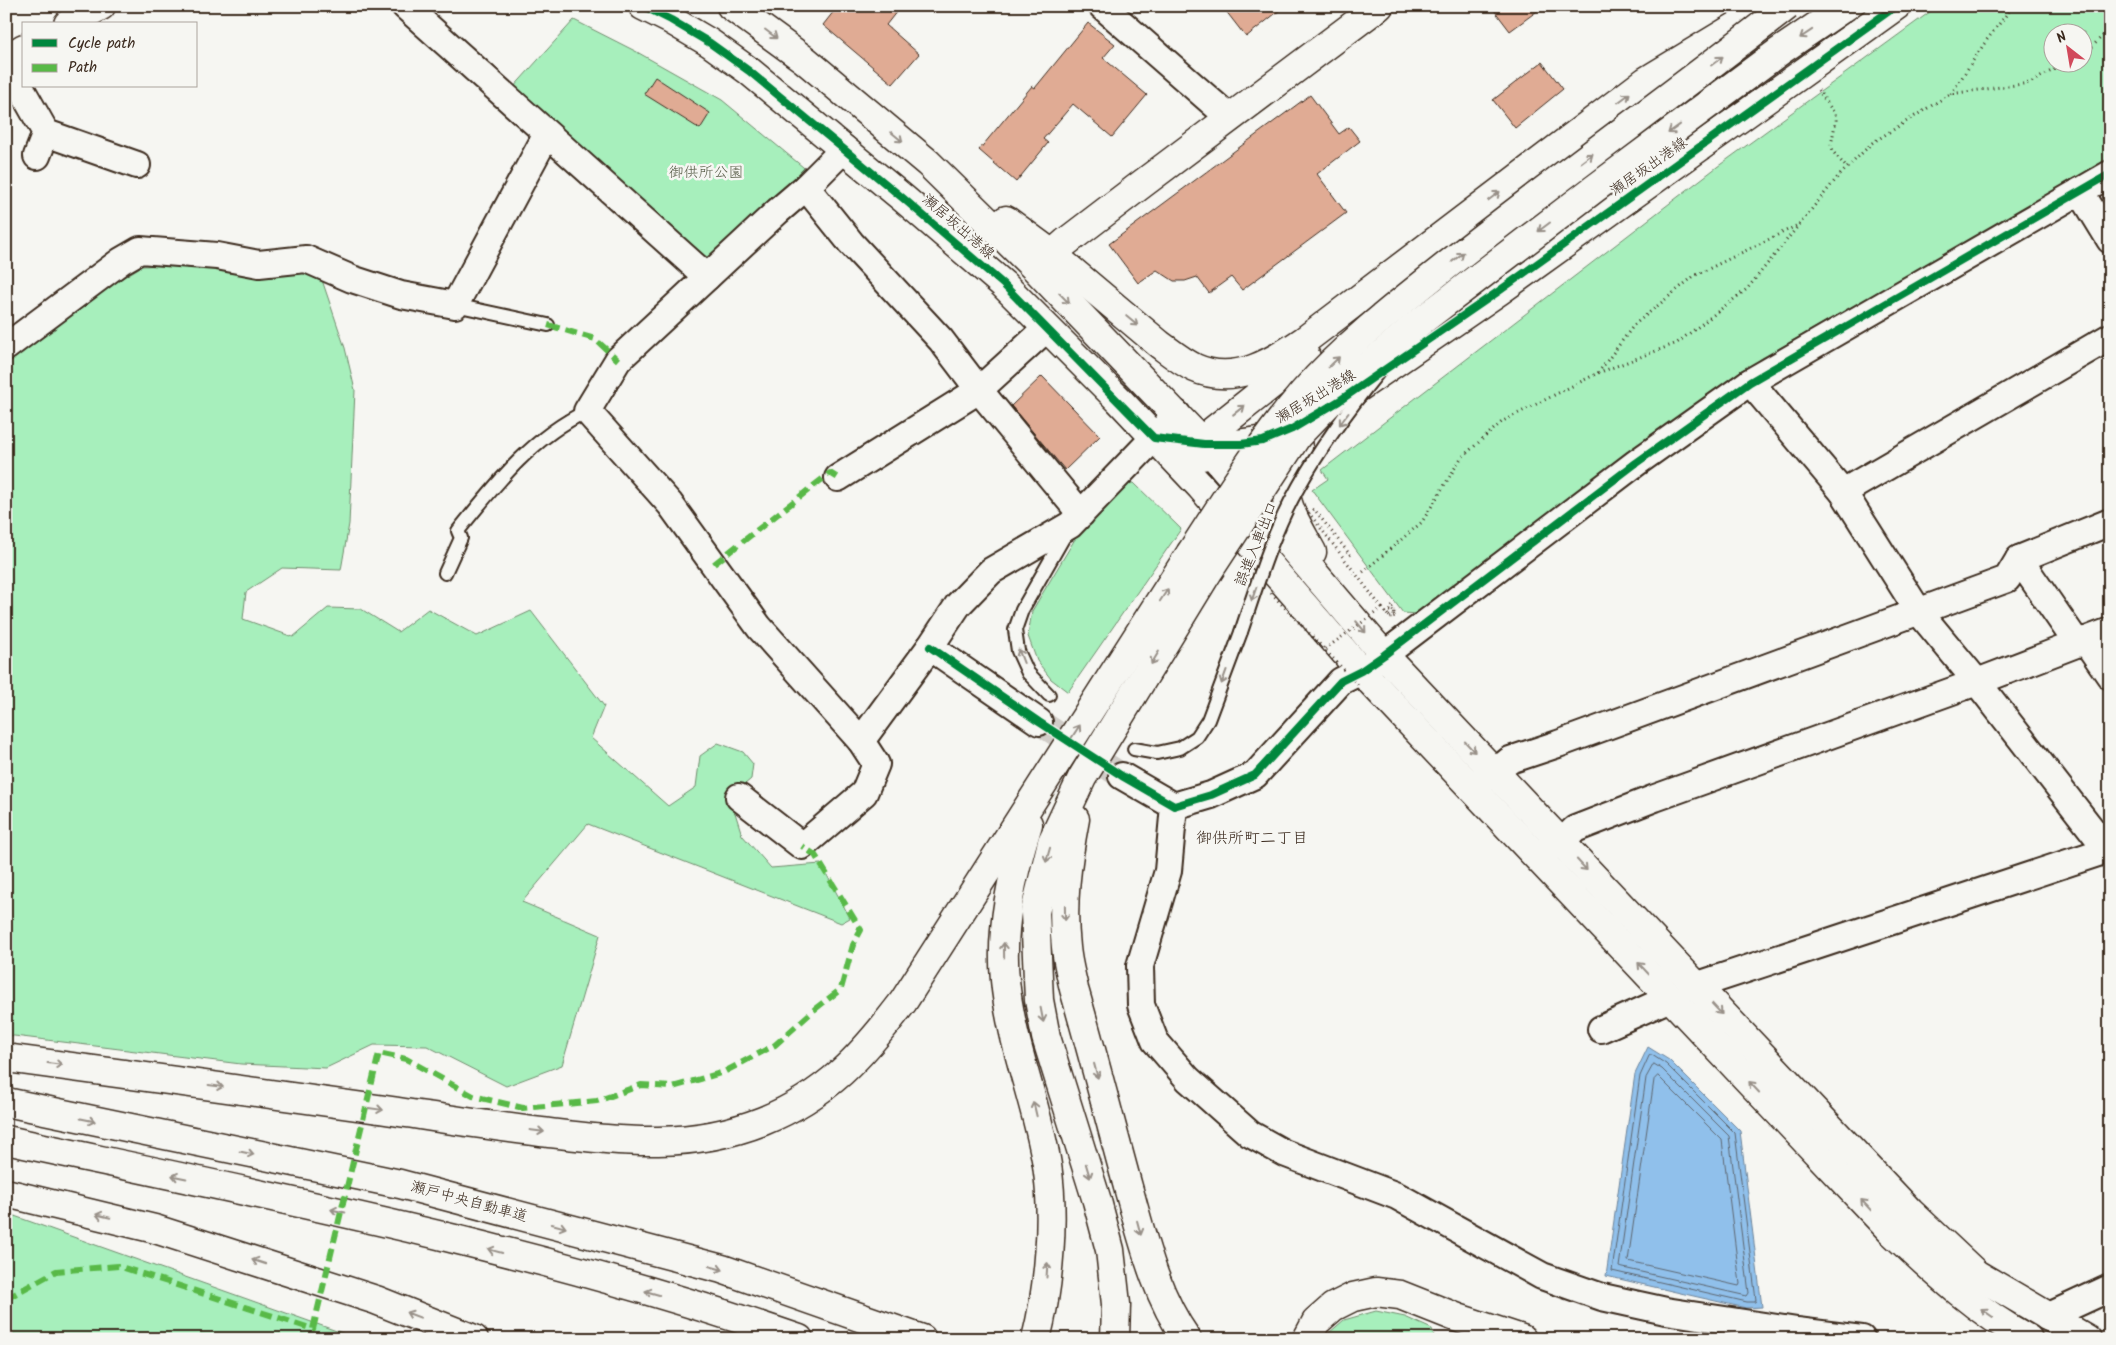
<svg xmlns="http://www.w3.org/2000/svg" width="2116" height="1345" viewBox="0 0 2116 1345" font-family="Kalam,'Klee One',sans-serif">
<style>
.green{fill:#a7efbc;stroke:#718c6d;fill-rule:evenodd}
.water{fill:#90c0eb;stroke:#6e8499}
.lines{fill:none;stroke-linecap:round;stroke-linejoin:round}
.shore{stroke:#5d6670;stroke-width:1}
.building{fill:#e0ab94;stroke:#3b2a1e}
.street-tunnel{stroke:#d1cdc8;stroke-width:26;stroke-dasharray:26 13;stroke-linecap:butt}
.lane-casing{stroke:#3b2a1e;stroke-width:16}
.street-casing{stroke:#3b2a1e;stroke-width:30}
.secondary-casing{stroke:#3b2a1e;stroke-width:31}
.highway-casing{stroke:#3b2a1e;stroke-width:31}
.path{stroke:#3b2a1e;stroke-width:3;stroke-dasharray:1 4;stroke-linecap:butt}
.lane{stroke:#f6f6f2;stroke-width:12}
.street{stroke:#f6f6f2;stroke-width:26}
.secondary{stroke:#f6f6f2;stroke-width:28}
.highway{stroke:#f6f6f2;stroke-width:28}
.lane-bridge-casing{stroke:#3b2a1e;stroke-width:16;stroke-linecap:butt}
.highway-bridge-casing{stroke:#3b2a1e;stroke-width:31;stroke-linecap:butt}
.path-bridge{stroke:#3b2a1e;stroke-width:3;stroke-dasharray:1 4;stroke-linecap:butt}
.lane-bridge{stroke:#f6f6f2;stroke-width:12}
.highway-bridge{stroke:#f6f6f2;stroke-width:28}
.quiet{stroke:#58b947;stroke-width:6;stroke-dasharray:12 6;stroke-linecap:butt}
.cycleway-casing{stroke:#f6f6f2;stroke-width:11}
.cycleway{stroke:#00873e;stroke-width:8}
.oneway{stroke:#989088}
.labels{text-anchor:middle;dominant-baseline:central;stroke-width:5;stroke-linejoin:round;paint-order:stroke}
.street-label{font-size:15px;fill:#3b2a1e;stroke:#f6f6f2}
.park-label{font-size:15px;fill:#565b46;stroke:#f6f6f2}
.neighbourhood-label{font-size:16px;fill:#3b2a1e;stroke:#f6f6f2}
</style>
<rect width="100%" height="100%" fill="#f6f6f2"/>
<filter id="ink" filterUnits="userSpaceOnUse"><feTurbulence type="fractalNoise" baseFrequency=".02" numOctaves="2"/><feDisplacementMap in="SourceGraphic" scale="10" xChannelSelector="R" yChannelSelector="G"/><feConvolveMatrix kernelMatrix="1 2 1 2 8 2 1 2 1" color-interpolation-filters="sRGB"/></filter>
<g filter="url(#ink)">
<g class="green">
<path d="M1938,6H2110V160L1762,358L1417,614L1403,613L1312,490L1328,479L1322,470L1717,167ZM2054,32H2084V62H2054Z"/>
<path d="M574,20L637,52L722,100L809,172L706,261L511,90Z"/>
<path d="M289,260L322,280L345,348L355,390L349,524L341,570L282,568L246,592L243,619L293,637L328,608L361,609L398,632L428,609L477,636L531,611L604,706L591,738L668,806L696,787L700,756L718,743L743,752L753,764L751,779L730,797L742,835L771,868L821,864L850,918L841,923L588,824L522,902L600,935L562,1065L506,1086L427,1046L374,1045L326,1068L241,1064L6,1035V349L142,266Z"/>
<path d="M1134,483L1181,529L1068,692L1051,679L1037,661L1028,636L1032,611L1078,534L1122,484Z"/>
<path d="M6,1213L359,1339H6Z"/>
<path d="M1376,1311L1405,1317L1432,1329L1435,1339H1322L1344,1320Z"/>
</g>
<path class="water" d="M1648,1047L1669,1060L1740,1131L1762,1307L1746,1308L1606,1276L1635,1074Z"/>
<g class="lines">
<g class="shore">
<path d="M1652,1055L1666,1064L1735,1133L1756,1300L1755,1302H1747L1612,1271L1640,1076L1649,1056Z"/>
<path d="M1654,1064L1662,1069L1729,1136L1749,1293L1747,1296L1619,1267L1646,1078Z"/>
<path d="M1658,1076L1722,1140L1740,1284L1739,1286L1628,1261L1654,1080Z"/>
</g>
</g>
<g class="building">
<path d="M838,6H901L886,25L919,54L893,84L823,25Z"/>
<path d="M1222,6H1285L1246,37Z"/>
<path d="M1491,6H1544L1510,31Z"/>
<path d="M1088,23L1115,44L1103,58L1147,95L1112,137L1073,104L1043,139L1048,143L1016,182L979,150L1032,86L1035,88Z"/>
<path d="M1542,62L1563,89L1515,128L1493,100Z"/>
<path d="M655,77L710,113L700,129L644,94Z"/>
<path d="M1310,95L1339,134L1349,127L1360,141L1317,174L1346,213L1242,290L1231,277L1209,293L1197,277L1185,281H1174L1157,270L1138,283L1109,244Z"/>
<path d="M1042,376L1100,436L1065,470L1011,406Z"/>
</g>
<g class="lines">
<path class="street-tunnel" d="M1039,722L1122,776"/>
<defs>
<g id="lane">
<path d="M455,305L548,325"/>
<path d="M445,573L461,538L458,531C495,485 532,437 587,411"/>
<path d="M1049,695L1028,673L1018,651L1015,630L1022,610L1066,533"/>
<path d="M1134,749L1157,753L1180,748L1197,737L1208,720L1241,632"/>
</g>
<g id="street">
<path d="M405,6L707,277"/>
<path d="M1102,6L1230,118"/>
<path d="M6,62L46,133L37,156"/>
<path d="M46,133L137,165"/>
<path d="M806,187L844,149"/>
<path d="M2080,191L2110,240"/>
<path d="M6,347L121,261L140,250L217,256L259,264L306,259L352,279L401,295L455,305L547,134"/>
<path d="M1750,382L1843,492L1919,612L1977,682L2110,853"/>
<path d="M838,478L979,390L1081,514"/>
<path d="M1843,492L2110,337"/>
<path d="M2019,559L2077,643"/>
<path d="M2085,640L2110,676"/>
<path d="M930,647L1039,722"/>
<path d="M861,741L930,647L958,605L991,571L1070,525L1177,414"/>
<path d="M1122,776L1174,806L1211,795L1255,775L1341,681L1361,671L1384,655L1636,463L1750,382L2110,174"/>
<path d="M1476,783L1494,773L1510,760L1558,744L2007,579L2019,559L2110,522"/>
<path d="M739,797L802,846L864,793L876,764L861,741L759,627L670,504L587,411L618,360L778,211L806,187L851,243L941,340L979,390L1047,328"/>
<path d="M1174,806L1168,871L1140,966L1141,1005L1155,1041L1188,1079L1250,1134L1284,1153L1397,1196L1542,1276L1602,1297L1666,1311L1797,1331L1862,1339"/>
<path d="M1541,852L1561,843L1575,829L1655,798L1977,682L2110,631"/>
<path d="M1695,986L2110,849"/>
<path d="M1601,1029L1670,998"/>
<path d="M2047,1317L2110,1288"/>
</g>
<g id="secondary">
<path d="M643,6L671,20L710,43L749,71L904,199L1003,284L1119,400L1201,487L1361,671L1891,1231C1934,1271 1976,1311 2028,1339"/>
<path d="M731,6L805,60L928,163L1036,269L1204,444L1384,655L1910,1212L1976,1274L2087,1339"/>
<path d="M68,24L101,6"/>
<path d="M6,59L24,48"/>
<path d="M1006,220L1052,254L1159,344C1170,352 1182,362 1195,368C1235,386 1273,362 1305,340L1646,81L1770,6"/>
<path d="M1039,266L1066,242L1142,184L1379,6"/>
<path d="M1355,390L1499,291L1896,6"/>
<path d="M1194,442C1224,446 1256,445 1284,433"/>
<path d="M1298,447C1272,490 1291,513 1312,552"/>
<path d="M1202,456L1204,444L1213,431L1306,357"/>
<path d="M1307,1339L1316,1322L1333,1307L1353,1297L1376,1292L1400,1295L1458,1318L1522,1339"/>
</g>
<g id="highway">
<path d="M1075,819C1067,861 1061,904 1066,947C1067,961 1071,975 1074,989C1093,1055 1110,1121 1128,1187C1143,1240 1155,1294 1187,1339"/>
<path d="M1028,824C1012,875 1000,927 1005,980C1011,1044 1037,1103 1047,1165C1055,1217 1049,1288 1036,1339"/>
<path d="M6,1058C128,1074 249,1091 371,1108C428,1116 484,1125 541,1132C619,1141 687,1151 763,1121C827,1095 862,1056 903,1002L1190,554"/>
<path d="M6,1102L400,1184L722,1269L922,1339"/>
<path d="M6,1140C272,1197 541,1249 799,1339"/>
<path d="M6,1193L155,1229L376,1300L474,1339"/>
<path d="M1115,1339L1116,1304L1110,1250L1097,1201L1046,1037L1039,1000L1035,912L1052,842L1082,778L1208,572"/>
</g>
</defs>
<use href="#lane" class="lane-casing"/>
<use href="#street" class="street-casing"/>
<use href="#secondary" class="secondary-casing"/>
<use href="#highway" class="highway-casing"/>
<g class="path">
<path d="M2084,53L2089,50L2110,28"/>
<path d="M1818,90L1835,114L1836,120L1831,145L1834,153L1847,168"/>
<path d="M1951,94L1986,41L2013,6"/>
<path d="M1598,373L1634,325L1694,276L1796,226"/>
<path d="M1347,551L1350,555L1353,553"/>
<path d="M1363,572L1422,522L1461,458L1503,421L1598,373L1677,343L1747,289L1837,178L1872,143L1950,94L2030,83L2067,62"/>
<path d="M1382,608C1395,627 1400,611 1389,611L1387,614L1390,618L1394,617V612L1391,608L1393,606"/>
</g>
<use href="#lane" class="lane"/>
<use href="#street" class="street"/>
<use href="#secondary" class="secondary"/>
<use href="#highway" class="highway"/>
<defs>
<path id="lane-bridge" d="M1241,632C1258,582 1273,531 1299,486C1322,445 1351,406 1380,370"/>
<g id="highway-bridge">
<path d="M1190,554C1226,499 1260,443 1303,393C1349,341 1406,298 1460,255C1568,170 1679,91 1787,6"/>
<path d="M1208,572L1297,436L1348,383L1416,325L1594,189L1780,51L1846,6"/>
</g>
</defs>
<use href="#lane-bridge" class="lane-bridge-casing"/>
<use href="#highway-bridge" class="highway-bridge-casing"/>
<g class="path-bridge">
<path d="M1271,593L1360,687"/>
<path d="M1325,649L1382,608L1309,513L1314,509L1347,551"/>
</g>
<use href="#lane-bridge" class="lane-bridge"/>
<use href="#highway-bridge" class="highway-bridge"/>
<g class="quiet">
<path d="M548,325L595,339L618,360"/>
<path d="M714,564L830,473L838,478"/>
<path d="M6,1299L56,1271L118,1266L313,1329L379,1053L406,1059L473,1096L523,1108L597,1101L641,1085L673,1087L724,1072L775,1045L815,1009L841,989L853,945L861,930L815,855L802,846"/>
</g>
<defs>
<g id="cycleway">
<path d="M643,6L671,20L710,43L749,71L904,199L1003,284L1154,438L1204,444H1241L1263,441L1292,429L1339,401L1499,291L1896,6"/>
<path d="M930,647L1039,722L1122,776L1174,806L1211,795L1255,775L1341,681L1361,671L1384,655L1636,463L1750,382L2110,174"/>
</g>
</defs>
<use href="#cycleway" class="cycleway-casing"/>
<use href="#cycleway" class="cycleway"/>
</g>
<defs><path id="oneway-shaft" d="M-6 0H5M1.5-3L5.5 0L1.5 3" fill="none" stroke-width="1.6" stroke-linecap="round" stroke-linejoin="round" transform="scale(1.25)"/></defs>
<g class="oneway">
<use href="#oneway-shaft" transform="translate(771 34) rotate(37)"/>
<use href="#oneway-shaft" transform="translate(1806 34) rotate(146)"/>
<use href="#oneway-shaft" transform="translate(1717 61) rotate(-37)"/>
<use href="#oneway-shaft" transform="translate(1624 98) rotate(-37)"/>
<use href="#oneway-shaft" transform="translate(1674 129) rotate(144)"/>
<use href="#oneway-shaft" transform="translate(897 137) rotate(40)"/>
<use href="#oneway-shaft" transform="translate(1587 158) rotate(-37)"/>
<use href="#oneway-shaft" transform="translate(1494 196) rotate(-37)"/>
<use href="#oneway-shaft" transform="translate(1544 227) rotate(143)"/>
<use href="#oneway-shaft" transform="translate(1458 257) rotate(-38)"/>
<use href="#oneway-shaft" transform="translate(1064 298) rotate(46)"/>
<use href="#oneway-shaft" transform="translate(1132 321) rotate(40)"/>
<use href="#oneway-shaft" transform="translate(1334 362) rotate(-44)"/>
<use href="#oneway-shaft" transform="translate(1239 410) rotate(-38)"/>
<use href="#oneway-shaft" transform="translate(1344 419) rotate(127)"/>
<use href="#oneway-shaft" transform="translate(1254 594) rotate(109)"/>
<use href="#oneway-shaft" transform="translate(1164 595) rotate(-57)"/>
<use href="#oneway-shaft" transform="translate(1361 627) rotate(50)"/>
<use href="#oneway-shaft" transform="translate(1021 656) rotate(-111)"/>
<use href="#oneway-shaft" transform="translate(1155 658) rotate(121)"/>
<use href="#oneway-shaft" transform="translate(1224 677) rotate(110)"/>
<use href="#oneway-shaft" transform="translate(1076 731) rotate(-57)"/>
<use href="#oneway-shaft" transform="translate(1470 747) rotate(47)"/>
<use href="#oneway-shaft" transform="translate(1048 855) rotate(106)"/>
<use href="#oneway-shaft" transform="translate(1582 865) rotate(47)"/>
<use href="#oneway-shaft" transform="translate(1065 913) rotate(89)"/>
<use href="#oneway-shaft" transform="translate(1004 950) rotate(-91)"/>
<use href="#oneway-shaft" transform="translate(1643 968) rotate(-133)"/>
<use href="#oneway-shaft" transform="translate(1717 1009) rotate(47)"/>
<use href="#oneway-shaft" transform="translate(1042 1015) rotate(79)"/>
<use href="#oneway-shaft" transform="translate(55 1064) rotate(7)"/>
<use href="#oneway-shaft" transform="translate(1096 1071) rotate(75)"/>
<use href="#oneway-shaft" transform="translate(216 1086) rotate(8)"/>
<use href="#oneway-shaft" transform="translate(1754 1087) rotate(-133)"/>
<use href="#oneway-shaft" transform="translate(376 1109) rotate(8)"/>
<use href="#oneway-shaft" transform="translate(1035 1109) rotate(-103)"/>
<use href="#oneway-shaft" transform="translate(88 1120) rotate(12)"/>
<use href="#oneway-shaft" transform="translate(537 1131) rotate(7)"/>
<use href="#oneway-shaft" transform="translate(247 1153) rotate(12)"/>
<use href="#oneway-shaft" transform="translate(1088 1171) rotate(73)"/>
<use href="#oneway-shaft" transform="translate(179 1177) rotate(-168)"/>
<use href="#oneway-shaft" transform="translate(1866 1205) rotate(-133)"/>
<use href="#oneway-shaft" transform="translate(338 1211) rotate(-168)"/>
<use href="#oneway-shaft" transform="translate(103 1216) rotate(-166)"/>
<use href="#oneway-shaft" transform="translate(559 1226) rotate(15)"/>
<use href="#oneway-shaft" transform="translate(1139 1228) rotate(75)"/>
<use href="#oneway-shaft" transform="translate(495 1251) rotate(-165)"/>
<use href="#oneway-shaft" transform="translate(259 1262) rotate(-162)"/>
<use href="#oneway-shaft" transform="translate(716 1268) rotate(16)"/>
<use href="#oneway-shaft" transform="translate(1047 1270) rotate(-86)"/>
<use href="#oneway-shaft" transform="translate(652 1293) rotate(-164)"/>
<use href="#oneway-shaft" transform="translate(1987 1313) rotate(-145)"/>
<use href="#oneway-shaft" transform="translate(413 1315) rotate(-159)"/>
</g>
</g>
<g class="labels">
<g class="street-label">
<text transform="translate(1649 167) rotate(-35)">瀬居坂出港線</text>
<text transform="translate(958 227) rotate(41)">瀬居坂出港線</text>
<text transform="translate(1316 397) rotate(-31)">瀬居坂出港線</text>
<text transform="translate(1257 544) rotate(-68)">誤進入車出口</text>
<text transform="translate(469 1202) rotate(15)">瀬戸中央自動車道</text>
</g>
<g class="park-label">
<text x="706" y="173">御供所公園</text>
</g>
<g class="neighbourhood-label">
<text x="1252" y="838">御供所町二丁目</text>
</g>
</g>
<rect width="2116" height="1345" fill="none" stroke="#f6f6f2" stroke-width="25"/>
<rect x="12" y="12" width="2091" height="1320" fill="none" stroke="#3b2a1e" stroke-width="2" filter="url(#ink)"/>
<rect x="22" y="22" width="175" height="65" fill="#f6f6f2" stroke="#aba49d"/>
<rect x="32" y="39" width="25" height="8" fill="#00873e" stroke="#aba49d"/>
<text x="68" y="48" font-size="15" fill="#3b2a1e">Cycle path</text>
<rect x="32" y="64" width="25" height="8" fill="#58b947" stroke="#aba49d"/>
<text x="68" y="72" font-size="15" fill="#3b2a1e">Path</text>
<g transform="translate(2068 48) rotate(329)"><circle r="24" fill="#f6f6f2" stroke="#aba49d"/>
<path d="M0-4L9 19L0 12L-9 19Z" fill="#d1495b"/>
<text y="-8" font-size="14" font-weight="bold" text-anchor="middle" fill="#3b2a1e">N</text>
</g>
</svg>
